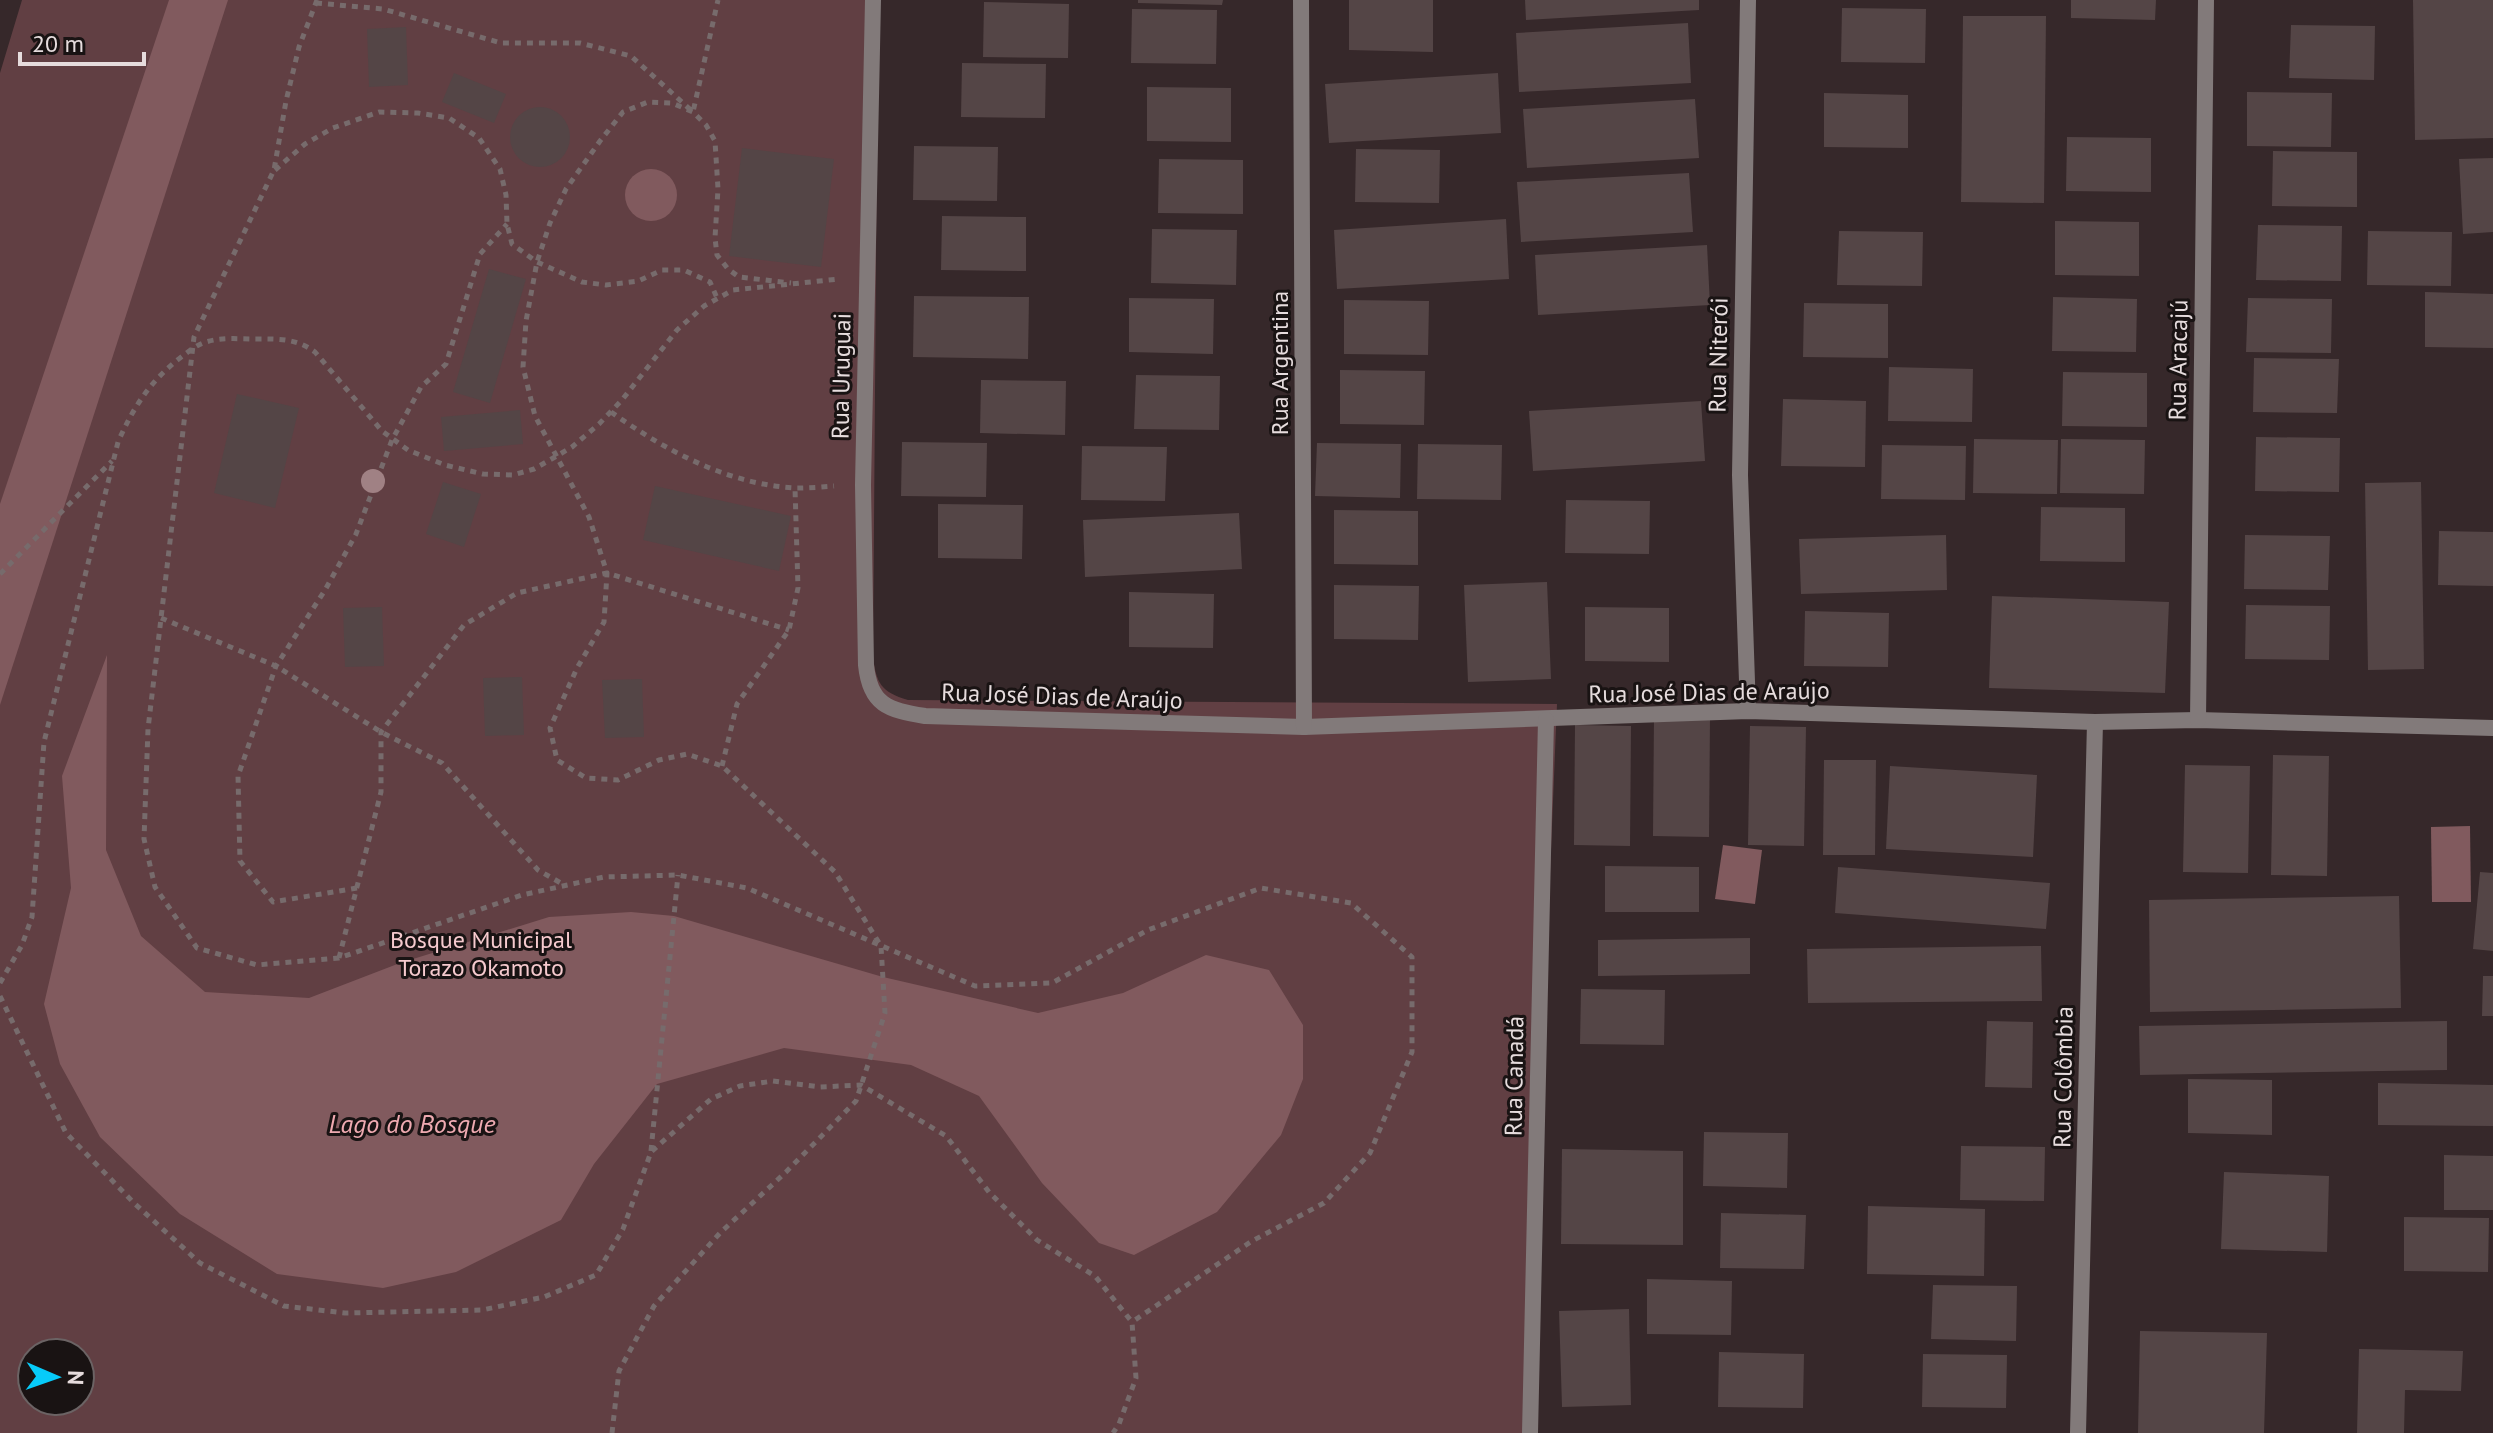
<svg xmlns="http://www.w3.org/2000/svg" width="2493" height="1433" viewBox="0 0 2493 1433" font-family="'PT Sans',sans-serif">
<style>
.green{fill:#613f43;fill-rule:evenodd}
.water{fill:#815a5e}
.building{fill:#544546}
.lines{fill:none;stroke-linecap:round;stroke-linejoin:round}
.path{stroke:#776b6c;stroke-width:5;stroke-dasharray:6 6;stroke-linecap:butt}
.street{stroke:#827a7a;stroke-width:16}
.tree{fill:#a08184}
.labels{text-anchor:middle;dominant-baseline:central;stroke-width:6;stroke-linejoin:round;paint-order:stroke}
.street-label{font-size:24px;fill:#e6dcdd;stroke:#191313}
.park-label{font-size:24px;fill:#f6cace;stroke:#191313}
.water-label{font-size:26px;font-style:italic;fill:#efaab1;stroke:#191313}
</style>
<rect width="100%" height="100%" fill="#36282a"/>
<path class="green" d="M22,0H878L873,656C876,683 881,692 908,700L1557,704L1527,1433H0V73ZM32,1353H80V1401H32Z"/>
<g class="water">
<path d="M169,0H228L0,705V504Z"/>
<circle cx="651" cy="195" r="26"/>
<path d="M107,655L106,850L141,936L205,992L309,998L400,963L549,917L631,912L674,916L883,977L1038,1013L1123,993L1206,955L1269,970L1303,1025V1079L1281,1135L1217,1212L1134,1255L1099,1243L1042,1183L979,1096L911,1065L784,1048L657,1084L594,1164L561,1220L456,1272L383,1288L277,1274L180,1214L100,1137L60,1064L44,1004L71,888L62,776Z"/>
<path d="M2470,826L2471,902H2432L2431,827Z"/>
<path d="M1723,845L1762,850L1755,904L1715,899Z"/>
</g>
<g class="building">
<path d="M1138,0H1223L1222,5L1138,3Z"/>
<path d="M1349,0H1433V52L1349,50Z"/>
<path d="M1525,0H1699V10L1526,20Z"/>
<path d="M2071,0H2156L2155,20L2071,18Z"/>
<path d="M2413,0H2493V138L2415,140Z"/>
<path d="M984,2L1069,4L1068,58L983,57Z"/>
<path d="M1842,8L1926,9L1925,63L1841,62Z"/>
<path d="M1132,9L1217,10L1216,64L1131,63Z"/>
<path d="M1963,16H2046L2044,203L1961,202Z"/>
<path d="M1688,23L1691,83L1519,92L1516,33Z"/>
<path d="M2291,25L2375,26L2374,80L2289,78Z"/>
<path d="M406,27L408,85L369,87L367,29Z"/>
<path d="M962,63L1046,64L1045,118L961,117Z"/>
<path d="M454,73L506,94L494,123L442,102Z"/>
<path d="M1498,73L1501,133L1329,143L1325,84Z"/>
<path d="M1147,87L1231,88V142L1147,141Z"/>
<path d="M2247,92L2332,93L2331,147L2247,146Z"/>
<path d="M1824,93L1908,95V148L1824,147Z"/>
<path d="M1695,99L1699,158L1527,168L1523,109Z"/>
<circle cx="540" cy="137" r="30"/>
<path d="M2067,137L2151,138V192L2066,191Z"/>
<path d="M914,146L998,147L997,201L913,200Z"/>
<path d="M742,148L834,159L821,267L729,256Z"/>
<path d="M1356,149L1440,150L1439,203L1355,202Z"/>
<path d="M2273,151L2357,152V207L2272,206Z"/>
<path d="M2493,158V232L2463,234L2459,159Z"/>
<path d="M1159,159L1243,160V214L1158,213Z"/>
<path d="M1689,173L1693,232L1521,242L1517,182Z"/>
<path d="M942,216L1026,217V271L941,270Z"/>
<path d="M1506,219L1509,279L1337,289L1334,230Z"/>
<path d="M2055,221L2139,222V276L2055,275Z"/>
<path d="M2258,225L2342,226L2341,281L2256,280Z"/>
<path d="M1152,229L1237,230L1236,285L1151,283Z"/>
<path d="M1839,231L1923,232L1922,286L1837,285Z"/>
<path d="M2368,231L2452,232L2451,286L2367,285Z"/>
<path d="M1707,245L1710,305L1538,315L1535,255Z"/>
<path d="M489,269L526,279L490,403L453,392Z"/>
<path d="M2425,292L2493,294V348L2425,347Z"/>
<path d="M914,296L1029,297L1028,359L913,357Z"/>
<path d="M2053,297L2137,299L2136,352L2052,351Z"/>
<path d="M1129,298L1214,299L1213,354L1129,352Z"/>
<path d="M2248,298L2332,299L2331,353L2246,352Z"/>
<path d="M1344,300L1429,301L1428,355L1344,354Z"/>
<path d="M1804,303L1888,304V358L1803,357Z"/>
<path d="M2254,358L2339,359L2337,413L2253,412Z"/>
<path d="M1889,367L1973,369L1972,422L1888,421Z"/>
<path d="M1340,370L1425,371L1424,425L1340,424Z"/>
<path d="M2063,372L2147,373V427L2062,426Z"/>
<path d="M1136,375L1220,376L1219,430L1134,429Z"/>
<path d="M981,380L1066,381L1065,435L980,433Z"/>
<path d="M237,394L299,408L275,508L214,493Z"/>
<path d="M1783,399L1866,401L1865,467L1781,466Z"/>
<path d="M1701,401L1705,461L1533,471L1529,411Z"/>
<path d="M520,410L523,444L444,451L441,417Z"/>
<path d="M2256,437L2340,438L2339,492L2255,491Z"/>
<path d="M1974,439L2058,440L2057,494L1973,493Z"/>
<path d="M2061,439L2145,440L2144,494L2060,493Z"/>
<path d="M902,442L987,443L986,497L901,496Z"/>
<path d="M1317,443L1401,444L1400,498L1315,496Z"/>
<path d="M1418,444L1502,445L1501,500L1417,499Z"/>
<path d="M1882,445L1966,446L1965,500L1881,499Z"/>
<path d="M1082,446L1167,447L1165,501L1081,500Z"/>
<path d="M443,482L481,494L464,547L426,534Z"/>
<path d="M2421,482L2424,669L2368,670L2365,483Z"/>
<path d="M655,486L791,516L779,571L643,540Z"/>
<path d="M1566,500L1650,501L1649,554L1565,553Z"/>
<path d="M938,504L1023,505L1022,559L938,558Z"/>
<path d="M2041,507L2125,508V562L2040,561Z"/>
<path d="M1334,510L1418,511V565L1334,564Z"/>
<path d="M1239,513L1242,569L1085,577L1083,520Z"/>
<path d="M2439,531L2493,532V586L2438,585Z"/>
<path d="M1946,535L1947,590L1801,594L1799,539Z"/>
<path d="M2245,535L2330,536L2328,590L2244,589Z"/>
<path d="M1547,582L1551,679L1468,682L1464,585Z"/>
<path d="M1334,585L1419,586L1418,640L1334,639Z"/>
<path d="M1129,592L1214,594L1213,648L1129,647Z"/>
<path d="M1992,596L2169,602L2165,693L1989,688Z"/>
<path d="M2246,605L2330,606L2329,660L2245,659Z"/>
<path d="M382,607L384,666L345,667L343,608Z"/>
<path d="M1585,607L1669,608V662L1585,661Z"/>
<path d="M1805,611L1889,613L1888,667L1804,666Z"/>
<path d="M522,677L524,735L485,736L483,678Z"/>
<path d="M642,679L644,737L605,738L602,680Z"/>
<path d="M1654,716L1710,718L1709,837L1653,836Z"/>
<path d="M1575,725L1631,726L1630,846L1574,845Z"/>
<path d="M1750,726L1806,727L1804,846L1748,845Z"/>
<path d="M2273,755L2329,756L2327,876L2271,875Z"/>
<path d="M1824,760H1876L1875,855H1823Z"/>
<path d="M2185,765L2250,766L2248,873L2183,872Z"/>
<path d="M1890,766L2037,775L2033,857L1886,849Z"/>
<path d="M1605,866L1699,867V912H1605Z"/>
<path d="M1838,867L2050,883L2046,929L1835,913Z"/>
<path d="M2480,872L2493,873V951L2473,949Z"/>
<path d="M2399,896L2401,1008L2150,1012L2149,900Z"/>
<path d="M1750,938V974L1598,976V940Z"/>
<path d="M2041,946L2042,1001L1808,1003L1807,949Z"/>
<path d="M2483,976H2493V1016H2482Z"/>
<path d="M1581,989L1665,990L1664,1045L1580,1044Z"/>
<path d="M1987,1021L2033,1022L2032,1088L1985,1087Z"/>
<path d="M2447,1021V1070L2140,1075L2139,1026Z"/>
<path d="M2188,1079L2272,1080V1135L2188,1133Z"/>
<path d="M2378,1083L2493,1085V1126L2378,1125Z"/>
<path d="M1704,1132L1788,1133L1787,1188L1703,1186Z"/>
<path d="M1961,1146L2045,1147L2044,1201L1960,1200Z"/>
<path d="M1562,1149L1683,1151V1245L1561,1244Z"/>
<path d="M2444,1155L2493,1156V1210H2444Z"/>
<path d="M2224,1172L2329,1176L2327,1252L2221,1249Z"/>
<path d="M1868,1206L1985,1209L1984,1276L1867,1274Z"/>
<path d="M1721,1213L1806,1215L1804,1269L1720,1268Z"/>
<path d="M2404,1217L2489,1218L2488,1272L2404,1271Z"/>
<path d="M1647,1279L1732,1281L1731,1335L1647,1334Z"/>
<path d="M1933,1285L2017,1286L2016,1341L1931,1339Z"/>
<path d="M1629,1309L1631,1405L1562,1407L1559,1311Z"/>
<path d="M2140,1331L2267,1333L2264,1433H2138Z"/>
<path d="M2359,1349L2463,1351L2461,1391L2405,1390L2404,1433H2357Z"/>
<path d="M1719,1352L1804,1354L1803,1408L1718,1407Z"/>
<path d="M1923,1354L2007,1355L2006,1408L1922,1407Z"/>
</g>
<g class="lines">
<g class="path">
<path d="M317,0L299,47L286,101L274,170L194,337L148,729L144,839L155,887L197,948L257,965L339,958L522,895L604,877L678,875L747,888L975,986L1052,983L1148,930L1261,888L1351,903L1412,957V1052L1370,1153L1324,1203L1252,1241L1132,1322"/>
<path d="M316,3L383,9L501,43H580L631,56L693,112L718,0"/>
<path d="M275,170L305,144L333,128L379,112L418,113L449,118L479,138L500,169L506,195L507,224L512,244L537,262L582,282L606,285L638,281L662,270H684L710,282L717,298"/>
<path d="M611,412C665,450 728,485 797,488C809,488 822,487 834,486"/>
<path d="M0,574L112,461"/>
<path d="M161,618L276,666L381,732L442,763L538,870L566,886"/>
<path d="M722,766L737,704L789,630L798,588L795,488"/>
<path d="M357,888L273,902L240,861L238,776L276,666L325,590L356,534L392,440L421,387L446,364L480,254L507,224"/>
<path d="M339,958L381,792V732L464,625L517,593L607,573L789,630"/>
<path d="M0,983L22,945L32,917L44,742L118,442C133,408 150,381 180,358C188,352 196,345 206,342C222,337 239,339 256,339C278,339 296,338 315,352L382,431L408,450L445,465L483,474L513,475L534,469L555,457L572,447L599,424L622,400L677,330L704,306L733,290L839,279"/>
<path d="M0,996L66,1133L134,1203L200,1263L284,1306L345,1313L482,1310L544,1297L596,1275L623,1229L651,1152L711,1099L740,1086L773,1081L820,1087L861,1085L946,1136L989,1192L1037,1240L1095,1276L1132,1322L1136,1378L1119,1424L1113,1433"/>
<path d="M651,1151L678,875"/>
<path d="M612,1433L619,1371L654,1306L720,1233L786,1172L856,1101L885,1013L881,946L835,872L722,766L687,754L659,760L618,780L586,778L557,760L550,728L577,668L604,622L607,573L589,517L535,416L523,367L526,321L537,262L550,223L566,189L600,141L623,112L648,102L672,103L693,112L706,125L715,141L718,189L715,238L717,255L728,269L739,277L791,283"/>
</g>
<g class="street">
<path d="M873,0L863,485L866,665C870,705 888,710 925,716L1304,727L1748,711L2095,722L2198,720L2493,728"/>
<path d="M1301,0L1304,727"/>
<path d="M1748,711L1740,475L1748,0"/>
<path d="M2198,720L2206,0"/>
<path d="M1530,1433L1546,720"/>
<path d="M2078,1433L2095,722"/>
</g>
</g>
<circle class="tree" cx="373" cy="481" r="12"/>
<g class="labels">
<g class="street-label">
<text transform="translate(1718 355) rotate(-89)">Rua Niterói</text>
<text transform="translate(2178 360) rotate(-89)">Rua Aracajú</text>
<text transform="translate(1279 363) rotate(-90)">Rua Argentina</text>
<text transform="translate(841 376) rotate(-89)">Rua Uruguai</text>
<text transform="translate(1709 692) rotate(-1)">Rua José Dias de Araújo</text>
<text transform="translate(1062 696) rotate(2)">Rua José Dias de Araújo</text>
<text transform="translate(1514 1076) rotate(-89)">Rua Canadá</text>
<text transform="translate(2063 1077) rotate(-89)">Rua Colômbia</text>
</g>
<g class="park-label">
<text x="481" y="939">Bosque Municipal<tspan x="481" dy="28">Torazo Okamoto</tspan></text>
</g>
<g class="water-label">
<text x="412" y="1123">Lago do Bosque</text>
</g>
</g>
<g transform="translate(56 1377) rotate(92)"><circle r="38" fill="#191313" stroke="#6b6364" stroke-width="2"/>
<path d="M0-6L14 30L0 20L-14 30Z" fill="#07cbf9"/>
<text y="-12" font-size="22" font-weight="bold" text-anchor="middle" fill="#e6dcdd">N</text>
</g>
<path d="M20 52v12h124v-12" fill="none" stroke="#e6dcdd" stroke-width="4"/>
<text x="32" y="52" font-size="24" fill="#e6dcdd" stroke="#191313" stroke-width="6" paint-order="stroke">20 m</text>
</svg>
